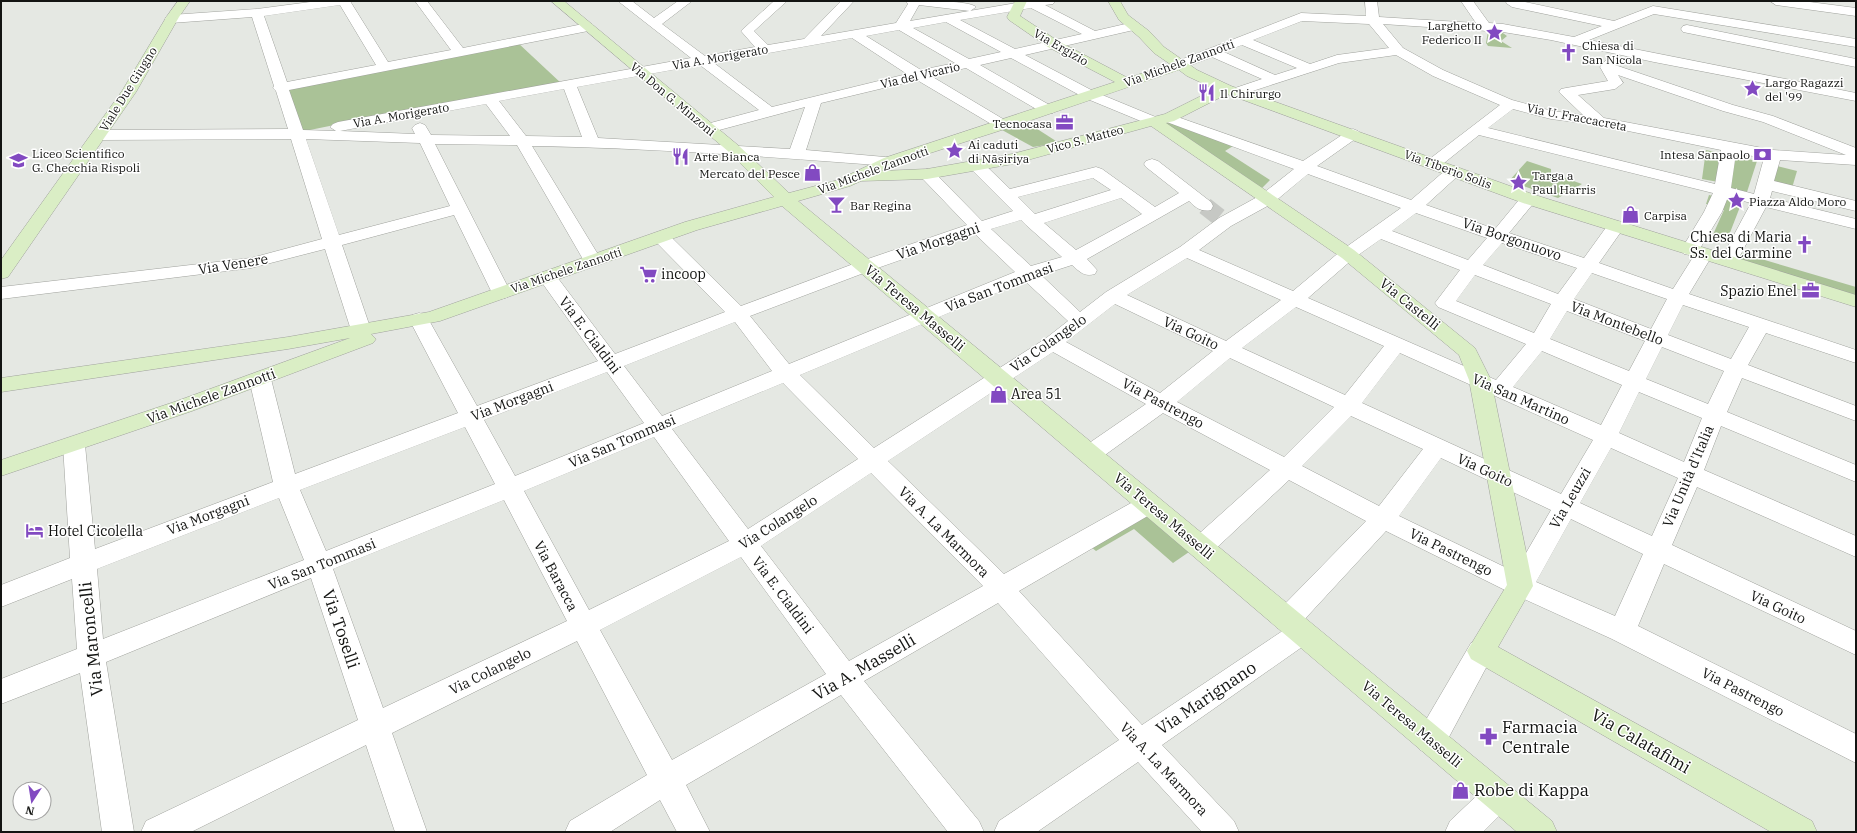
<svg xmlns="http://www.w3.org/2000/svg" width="1857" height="833" viewBox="0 0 1857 833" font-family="'IBM Plex Serif',serif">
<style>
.green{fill:#aac297}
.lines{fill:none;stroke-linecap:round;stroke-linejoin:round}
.street-tunnel{stroke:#c6c8c4;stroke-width:18;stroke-dasharray:18 8;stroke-linecap:butt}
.street-casing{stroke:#a0a29d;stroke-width:1}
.secondary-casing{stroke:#a0a29d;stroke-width:1}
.street{fill:#fff;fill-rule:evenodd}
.secondary{fill:#daeec5;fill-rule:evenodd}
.labels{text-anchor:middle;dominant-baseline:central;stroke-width:3;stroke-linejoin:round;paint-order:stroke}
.far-poi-label{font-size:12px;fill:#131412;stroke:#fff;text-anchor:start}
.far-street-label{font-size:12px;fill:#131412;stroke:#fff}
.poi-label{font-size:14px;fill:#131412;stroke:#fff;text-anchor:start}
.street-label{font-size:14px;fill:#131412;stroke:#fff}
.near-street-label{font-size:17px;fill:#131412;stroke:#fff}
.near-poi-label{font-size:17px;fill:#131412;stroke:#fff;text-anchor:start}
</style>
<rect width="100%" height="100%" fill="#e5e8e3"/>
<g class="green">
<path d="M1488,31H1500L1507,36L1501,41L1512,48L1488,46L1486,43Z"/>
<path d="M517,42L562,84L413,109L300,132L284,88Z"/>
<path d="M1169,118L1238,143L1225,151L1270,180L1260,190L1157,121Z"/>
<path d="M1028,123L1059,143L1033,147L1002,130Z"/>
<path d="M1706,150L1757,161L1747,192L1728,188L1729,184L1702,179Z"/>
<path d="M1527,161L1551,169V173L1582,184L1558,198L1509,181Z"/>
<path d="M1773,165L1797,171L1792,188L1768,183Z"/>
<path d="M1709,195L1725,199L1726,195L1743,199L1726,243L1711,239L1724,210L1706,204Z"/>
<path d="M1741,253L1856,287V298L1737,261Z"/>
<path d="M1142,511L1189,552L1173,563L1134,529L1096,551L1086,543Z"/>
</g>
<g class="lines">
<path class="street-tunnel" d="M1205,206L1219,217"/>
<defs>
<g id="street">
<path d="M318,1H350L388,62L451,50L415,1H427L463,48L588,23L592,24L594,27L592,30L588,31L289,90L303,130L336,131L330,127L333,124L338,122L691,58L618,1H632L654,18L678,1H692L662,24L705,56L755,47L741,31L774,1H787L754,31L768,45L804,39L841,1H854L821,36L896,23L908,4L906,1C919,1 969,0 976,7L970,11L919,5L910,21L1028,1H1055L1053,4L1045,5L1095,31L1134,22L1138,23L1140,26L1138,29L1025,55L1095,92L1158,118L1160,121L1158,124L1153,125L1148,124L1085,98L1011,58L980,65L1053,107L1055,110L1053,113H1043L966,68L931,76L1008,122L1010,125L1008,128L1003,129L998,128L917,80L821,103L806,150L896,158L898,161L896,164L890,166C771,157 652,148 532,146L602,261L599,265L593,266L587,265L584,261L517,145L435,144L511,293L508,297L501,299L494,297L454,215L342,245L371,330L368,334L361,336L354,334L351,330L325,249L251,268L1,299V287L251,258L322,239L291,139L99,140L94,138L91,135L94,132L99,130L288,129L276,91L273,88L274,86L252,17L171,23L167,22L165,19L167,16L171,15L257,9ZM340,5L376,65L287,82L264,16ZM1031,8L1082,34L1015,49L960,20ZM946,22L1001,52L969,59L913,28ZM899,30L955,63L921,70L866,36ZM852,38L907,74L772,107L714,63ZM700,65L759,110L703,125L700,128L703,131L708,133L805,107L790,149L598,138L577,87ZM564,89L582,137L526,136L499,101ZM486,104L510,136L431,135L425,125L420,123L415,125L412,128L415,134L340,131ZM306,139L420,143L450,206L339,235Z"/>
<path d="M1365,1H1377L1379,17L1476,23L1461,1H1473L1489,23L1503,24L1574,37L1602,26L1512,7L1506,3L1507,1H1520L1614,21L1653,6L1856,39V47L1654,14L1589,40L1856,93V101L1654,62L1551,40L1503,32L1383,24L1403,48L1443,70L1512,100L1552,111L1583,115L1559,92L1561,89L1566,88L1608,81L1600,67C1605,60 1608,57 1616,59L1618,62L1615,65L1733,105L1773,116L1856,148V165L1780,160L1774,181L1856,201V211L1772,191L1770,198L1856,219V229L1766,207L1735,265L1729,266L1723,265L1720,261L1751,203L1728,197L1722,212L1699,250L1704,249L1710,250L1713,254L1689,294L1856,350V363L1766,333L1748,365L1856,406V421L1742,378L1727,412L1856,465V482L1721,426L1704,470L1856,536V557L1697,487L1672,545L1856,631V655L1664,564L1638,626L1856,734V763L1612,639L1511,593L1386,531L1303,621L1312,624L1316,632L1312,640L1162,745L1234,821L1239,832H1202L1138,762L1037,832H994L999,821L1119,740L998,603L864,681L979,821L984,832H948L841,695L686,785L710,832H677L660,800L610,832H565L570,821L647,775L577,641L392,733L427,832H395L366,745L191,832H141L146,821L358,720L311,578L106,662L134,832H102L80,673L1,704V679L77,649L72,579L1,607V585L70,558L63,445L66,439L74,437L82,439L85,445L95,549L273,482L249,379L253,374L260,372L267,374L271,379L295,474L458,413L409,319L412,315L419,313L426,315L477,406L598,361L538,277L540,273L547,271L554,273L615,354L725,312L655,241L652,237L655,233L661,232L667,233L741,306L856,263L967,225L921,177L919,174L921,171L927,169L933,171L982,221L1013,211L970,168L968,165L970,162L976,160L982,162L1010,189L1096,167L1102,169L1155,207L1179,193L1146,167L1144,164L1146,161L1152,159L1158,161L1211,202L1213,206L1211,210C1201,212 1196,208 1189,201L1087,259L1097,270L1095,274C1084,277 1080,272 1072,265L1041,275L1080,312L1106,292L1180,247L1219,218L1261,195L1294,169L1164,121L1162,118L1164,115L1169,114L1303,161L1348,131L1353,129L1358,131L1361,134L1358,137L1317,166L1411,200L1448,168L1454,166L1460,168L1462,171L1460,174L1426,205L1495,229L1523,195L1529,194L1535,195L1537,199L1509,233L1584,258L1610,222L1616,221L1622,222L1625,226L1599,263L1673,289L1695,254L1690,255L1684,254L1681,250L1704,212L1713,193L1479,135L1439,167L1433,169L1427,167L1425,164L1427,161L1500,105L1433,76L1396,55L1339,63L1237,96L1232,95L1230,92L1232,89L1262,79L1212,57L1180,69L1175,68L1173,65L1175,62L1301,13L1366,16ZM1302,21L1369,24L1389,48L1337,55L1310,64L1253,40ZM1242,45L1297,68L1275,75L1224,52ZM1618,75L1723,111L1763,122L1846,155L1773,150L1604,118L1578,95L1615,89L1623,83ZM1513,109L1551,119L1599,125L1721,150L1715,184L1488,128ZM1736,153L1764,158L1754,194L1731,188ZM1308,174L1401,208L1342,250L1293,291L1199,250L1231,226L1273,203ZM1093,178L1111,190L1035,214L1018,197ZM1121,198L1142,214L1076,250L1044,223ZM1416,213L1487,238L1468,260L1392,231ZM1021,220L1026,225L1062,257L1031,266L991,229ZM975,234L1015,272L789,364L750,316L869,271ZM1381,239L1460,270L1435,303L1438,307L1526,344L1496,380L1308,298L1354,258ZM1502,243L1577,268L1558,294L1483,265ZM1187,258L1281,300L1226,341L1127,295ZM1592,273L1667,299L1651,329L1574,299ZM1475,275L1551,304L1534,333L1456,301ZM1025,281L1068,321L1045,339L874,448L800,375ZM1115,304L1213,351L1160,393L1066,342ZM1683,305L1749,327L1731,359L1668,335ZM1296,307L1384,346L1345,395L1242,348ZM1567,311L1645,341L1629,371L1550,339ZM735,322L772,371L662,416L624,366ZM1662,347L1724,371L1708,404L1646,379ZM1542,351L1622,385L1601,425L1513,387ZM1053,352L1146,404L1082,448L1079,454L1082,460L1090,462L1098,460L1163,413L1270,470L1192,540L1188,547L1192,554L1201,557L1210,554L1289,480L1366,521L1277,612L1274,620L1277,628L1284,630L1142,725L1019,591L1158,510L1161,504L1158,498L1149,495L1140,498L1004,574L888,461ZM1400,353L1593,440L1561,494L1362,403ZM1230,358L1334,407L1284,457L1177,402ZM607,372L644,423L515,476L484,420ZM783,383L858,459L748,529L672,429ZM1639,392L1702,418L1684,462L1619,433ZM1351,416L1423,449L1379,506L1302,466ZM465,427L495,484L326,551L300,490ZM654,437L729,541L589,610L524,491ZM1611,448L1678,478L1652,536L1580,503ZM1441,458L1551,510L1515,572L1399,516ZM871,473L983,586L849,661L761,546ZM279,498L304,560L103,639L97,569ZM504,500L567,621L383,708L333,569ZM1571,519L1643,554L1615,616L1536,582ZM741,557L826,674L672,760L600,630Z"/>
<path d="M1770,1H1802L1856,8V16L1776,5Z"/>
<path d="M1687,25L1856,59V67L1683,32L1681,29L1683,26Z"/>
<path d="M1481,639L1491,643L1495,651L1442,750L1431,754L1420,750L1416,740L1420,730L1471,643Z"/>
<path d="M1498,781L1509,786L1514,796L1509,806L1483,832H1445L1450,821L1487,786Z"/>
</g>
<g id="secondary">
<path d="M178,1H190L179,17L136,92L8,277L1,279V260L122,91L167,16Z"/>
<path d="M551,1H564L739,146L789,193L838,180L884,158L1115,82L1048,47L1009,20L1007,17L1015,1H1027L1020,16L1058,41L1128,78L1170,64L1154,53L1139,37L1119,20L1108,1H1120L1128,15L1149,31L1164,47L1197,70L1231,86L1535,195L1856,295V307L1523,203L1227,94L1174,121L1166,123L1354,250L1475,348L1491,380L1533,586L1498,647L1812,821L1817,832H1771L1471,659L1467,651L1507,585L1469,380L1459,355L1342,258L1151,126L1013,164L927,179L861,181L850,186L798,201L1552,821L1557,832H1517L782,206L697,230L440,321L371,334L376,339L373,343L192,411L1,476V460L177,401L350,338L288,349L1,392V378L288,337L429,312L685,222L774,197L729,152ZM1179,70L1187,76L1215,89L1165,114L1012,154L927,169L881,171L896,164L1008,128Z"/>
</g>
</defs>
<use href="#street" class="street-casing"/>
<use href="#secondary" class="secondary-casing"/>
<use href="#street" class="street"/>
<use href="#secondary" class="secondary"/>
</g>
<defs>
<symbol id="sight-bare" viewBox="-9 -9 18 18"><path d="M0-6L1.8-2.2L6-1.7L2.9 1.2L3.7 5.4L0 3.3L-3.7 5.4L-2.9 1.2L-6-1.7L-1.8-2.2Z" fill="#824ac1" stroke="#fff" stroke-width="2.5" paint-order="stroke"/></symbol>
<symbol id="church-bare" viewBox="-9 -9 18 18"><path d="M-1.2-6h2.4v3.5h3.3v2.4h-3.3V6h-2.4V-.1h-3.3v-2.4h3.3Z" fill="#824ac1" stroke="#fff" stroke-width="2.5" paint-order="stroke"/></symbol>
<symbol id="restaurant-bare" viewBox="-9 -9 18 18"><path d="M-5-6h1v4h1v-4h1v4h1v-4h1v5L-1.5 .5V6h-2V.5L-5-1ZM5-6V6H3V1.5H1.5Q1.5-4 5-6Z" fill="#824ac1" stroke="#fff" stroke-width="2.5" paint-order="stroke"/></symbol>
<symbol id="office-bare" viewBox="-9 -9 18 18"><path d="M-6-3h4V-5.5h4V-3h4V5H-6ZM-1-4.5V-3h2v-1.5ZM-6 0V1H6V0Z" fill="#824ac1" stroke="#fff" stroke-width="2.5" paint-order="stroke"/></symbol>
<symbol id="bank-bare" viewBox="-9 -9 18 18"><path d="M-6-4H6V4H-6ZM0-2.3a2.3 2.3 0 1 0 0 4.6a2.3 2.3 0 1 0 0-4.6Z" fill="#824ac1" stroke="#fff" stroke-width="2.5" paint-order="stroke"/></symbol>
<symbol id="school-bare" viewBox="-9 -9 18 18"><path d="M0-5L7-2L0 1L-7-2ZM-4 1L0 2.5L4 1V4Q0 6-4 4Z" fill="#824ac1" stroke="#fff" stroke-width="2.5" paint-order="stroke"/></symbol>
<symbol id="shop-bare" viewBox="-9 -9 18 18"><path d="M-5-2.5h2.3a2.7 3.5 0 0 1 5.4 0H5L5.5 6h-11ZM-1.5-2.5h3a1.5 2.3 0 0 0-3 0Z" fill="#824ac1" stroke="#fff" stroke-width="2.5" paint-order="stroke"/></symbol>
<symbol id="bar-bare" viewBox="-9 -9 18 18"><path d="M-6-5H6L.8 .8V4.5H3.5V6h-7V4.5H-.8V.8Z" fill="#824ac1" stroke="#fff" stroke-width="2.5" paint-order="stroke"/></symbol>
<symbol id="supermarket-bare" viewBox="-9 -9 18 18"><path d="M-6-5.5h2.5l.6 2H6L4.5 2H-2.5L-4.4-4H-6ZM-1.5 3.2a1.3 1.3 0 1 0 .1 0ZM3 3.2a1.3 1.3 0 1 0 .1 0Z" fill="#824ac1" stroke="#fff" stroke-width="2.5" paint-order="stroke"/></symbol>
<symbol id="hotel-bare" viewBox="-9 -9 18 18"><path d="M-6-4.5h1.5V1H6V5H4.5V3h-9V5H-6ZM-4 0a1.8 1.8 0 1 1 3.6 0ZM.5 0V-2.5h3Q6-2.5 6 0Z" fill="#824ac1" stroke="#fff" stroke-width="2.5" paint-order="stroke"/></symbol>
<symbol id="pharmacy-bare" viewBox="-9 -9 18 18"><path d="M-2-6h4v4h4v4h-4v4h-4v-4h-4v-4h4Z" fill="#824ac1" stroke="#fff" stroke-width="2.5" paint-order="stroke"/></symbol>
</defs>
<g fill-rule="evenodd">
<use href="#sight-bare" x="1482" y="20" width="25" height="25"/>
<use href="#church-bare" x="1556" y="40" width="25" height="25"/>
<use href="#sight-bare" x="1740" y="76" width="25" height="25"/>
<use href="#restaurant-bare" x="1194" y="80" width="25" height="25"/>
<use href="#office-bare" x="1052" y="110" width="25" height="25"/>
<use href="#sight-bare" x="942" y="138" width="25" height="25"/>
<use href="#bank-bare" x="1750" y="142" width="25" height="25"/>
<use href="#restaurant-bare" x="668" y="144" width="25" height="25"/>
<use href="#school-bare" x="6" y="148" width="25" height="25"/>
<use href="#shop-bare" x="800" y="160" width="25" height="25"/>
<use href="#sight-bare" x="1506" y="170" width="25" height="25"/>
<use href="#sight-bare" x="1724" y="188" width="25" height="25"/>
<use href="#bar-bare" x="824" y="192" width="25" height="25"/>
<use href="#shop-bare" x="1618" y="202" width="25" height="25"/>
<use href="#church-bare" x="1792" y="232" width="25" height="25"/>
<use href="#supermarket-bare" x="636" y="262" width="25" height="25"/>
<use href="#office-bare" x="1798" y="278" width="25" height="25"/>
<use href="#shop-bare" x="986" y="382" width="25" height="25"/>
<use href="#hotel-bare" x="22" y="518" width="25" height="25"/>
<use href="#pharmacy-bare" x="1476" y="724" width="25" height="25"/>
<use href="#shop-bare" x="1448" y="778" width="25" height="25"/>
</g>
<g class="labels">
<g class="far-poi-label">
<text x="1482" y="25" text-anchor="end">Larghetto<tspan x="1482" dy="14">Federico II</tspan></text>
<text x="1582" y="45">Chiesa di<tspan x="1582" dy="14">San Nicola</tspan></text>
<text x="1765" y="82">Largo Ragazzi<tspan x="1765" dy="14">del '99</tspan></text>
<text x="1220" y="93">Il Chirurgo</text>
<text x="1052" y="123" text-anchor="end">Tecnocasa</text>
<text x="968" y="144">Ai caduti<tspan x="968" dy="14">di Nāṣiriya</tspan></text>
<text x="32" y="153">Liceo Scientifico<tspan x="32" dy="14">G. Checchia Rispoli</tspan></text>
<text x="1750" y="154" text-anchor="end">Intesa Sanpaolo</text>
<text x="694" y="156">Arte Bianca</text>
<text x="800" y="173" text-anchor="end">Mercato del Pesce</text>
<text x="1532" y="175">Targa a<tspan x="1532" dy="14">Paul Harris</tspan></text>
<text x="1749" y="201">Piazza Aldo Moro</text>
<text x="850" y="205">Bar Regina</text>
<text x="1644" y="215">Carpisa</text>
</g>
<g class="far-street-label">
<text transform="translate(1061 47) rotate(30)">Via Ergizio</text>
<text transform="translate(720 57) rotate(-10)">Via A. Morigerato</text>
<text transform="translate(1179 63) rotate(-20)">Via Michele Zannotti</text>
<text transform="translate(920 75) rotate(-13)">Via del Vicario</text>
<text transform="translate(128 89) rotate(-58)">Viale Due Giugno</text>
<text transform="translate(673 99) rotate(40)">Via Don G. Minzoni</text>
<text transform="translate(401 115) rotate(-10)">Via A. Morigerato</text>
<text transform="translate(1577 117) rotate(11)">Via U. Fraccacreta</text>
<text transform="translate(1085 139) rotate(-15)">Vico S. Matteo</text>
<text transform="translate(1448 169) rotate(20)">Via Tiberio Solis</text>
<text transform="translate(873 170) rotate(-20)">Via Michele Zannotti</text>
<text transform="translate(566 270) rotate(-19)">Via Michele Zannotti</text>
</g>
<g class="poi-label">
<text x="1792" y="237" text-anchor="end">Chiesa di Maria<tspan x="1792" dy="16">Ss. del Carmine</tspan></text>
<text x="661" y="274">incoop</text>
<text x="1797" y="291" text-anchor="end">Spazio Enel</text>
<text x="1011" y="394">Area 51</text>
<text x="48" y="531">Hotel Cicolella</text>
</g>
<g class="street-label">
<text transform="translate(1512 239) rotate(19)">Via Borgonuovo</text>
<text transform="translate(938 241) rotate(-19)">Via Morgagni</text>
<text transform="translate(233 264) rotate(-9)">Via Venere</text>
<text transform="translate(999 287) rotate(-21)">Via San Tommasi</text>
<text transform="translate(1410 304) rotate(39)">Via Castelli</text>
<text transform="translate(915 308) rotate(40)">Via Teresa Masselli</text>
<text transform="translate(1617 323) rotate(21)">Via Montebello</text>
<text transform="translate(1191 333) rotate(25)">Via Goito</text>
<text transform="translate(590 335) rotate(53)">Via E. Cialdini</text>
<text transform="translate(1048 343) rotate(-35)">Via Colangelo</text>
<text transform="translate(211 396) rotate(-20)">Via Michele Zannotti</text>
<text transform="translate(1521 399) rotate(24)">Via San Martino</text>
<text transform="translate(512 401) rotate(-21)">Via Morgagni</text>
<text transform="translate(1163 403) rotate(28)">Via Pastrengo</text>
<text transform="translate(622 441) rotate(-23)">Via San Tommasi</text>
<text transform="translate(1485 470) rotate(25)">Via Goito</text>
<text transform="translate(1688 476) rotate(-67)">Via Unità d'Italia</text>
<text transform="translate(1570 498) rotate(-60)">Via Leuzzi</text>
<text transform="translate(208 515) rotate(-21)">Via Morgagni</text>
<text transform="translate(1164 516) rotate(40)">Via Teresa Masselli</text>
<text transform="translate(778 522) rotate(-32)">Via Colangelo</text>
<text transform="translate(944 532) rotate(45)">Via A. La Marmora</text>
<text transform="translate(1451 552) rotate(26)">Via Pastrengo</text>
<text transform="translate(322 564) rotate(-22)">Via San Tommasi</text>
<text transform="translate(556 576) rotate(62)">Via Baracca</text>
<text transform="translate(783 595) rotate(53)">Via E. Cialdini</text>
<text transform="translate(1778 607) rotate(25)">Via Goito</text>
<text transform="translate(490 671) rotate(-26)">Via Colangelo</text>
<text transform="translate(1743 692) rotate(27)">Via Pastrengo</text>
<text transform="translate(1412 724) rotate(40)">Via Teresa Masselli</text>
<text transform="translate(1164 769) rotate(47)">Via A. La Marmora</text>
</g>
<g class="near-street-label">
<text transform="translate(341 629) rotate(71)">Via Toselli</text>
<text transform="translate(91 639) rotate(-96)">Via Maroncelli</text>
<text transform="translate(864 667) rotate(-30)">Via A. Masselli</text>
<text transform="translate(1206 698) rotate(-34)">Via Marignano</text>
<text transform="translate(1641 741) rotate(30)">Via Calatafimi</text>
</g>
<g class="near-poi-label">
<text x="1502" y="727">Farmacia<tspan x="1502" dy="20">Centrale</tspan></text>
<text x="1474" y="790">Robe di Kappa</text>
</g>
</g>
<rect width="1857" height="833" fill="none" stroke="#131412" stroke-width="4"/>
<g transform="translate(32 801) rotate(192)"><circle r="19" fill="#ffffff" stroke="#a1a1a0"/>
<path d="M0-3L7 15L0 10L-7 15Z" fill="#824ac1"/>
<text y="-6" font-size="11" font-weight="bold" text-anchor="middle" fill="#131412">N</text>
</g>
</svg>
